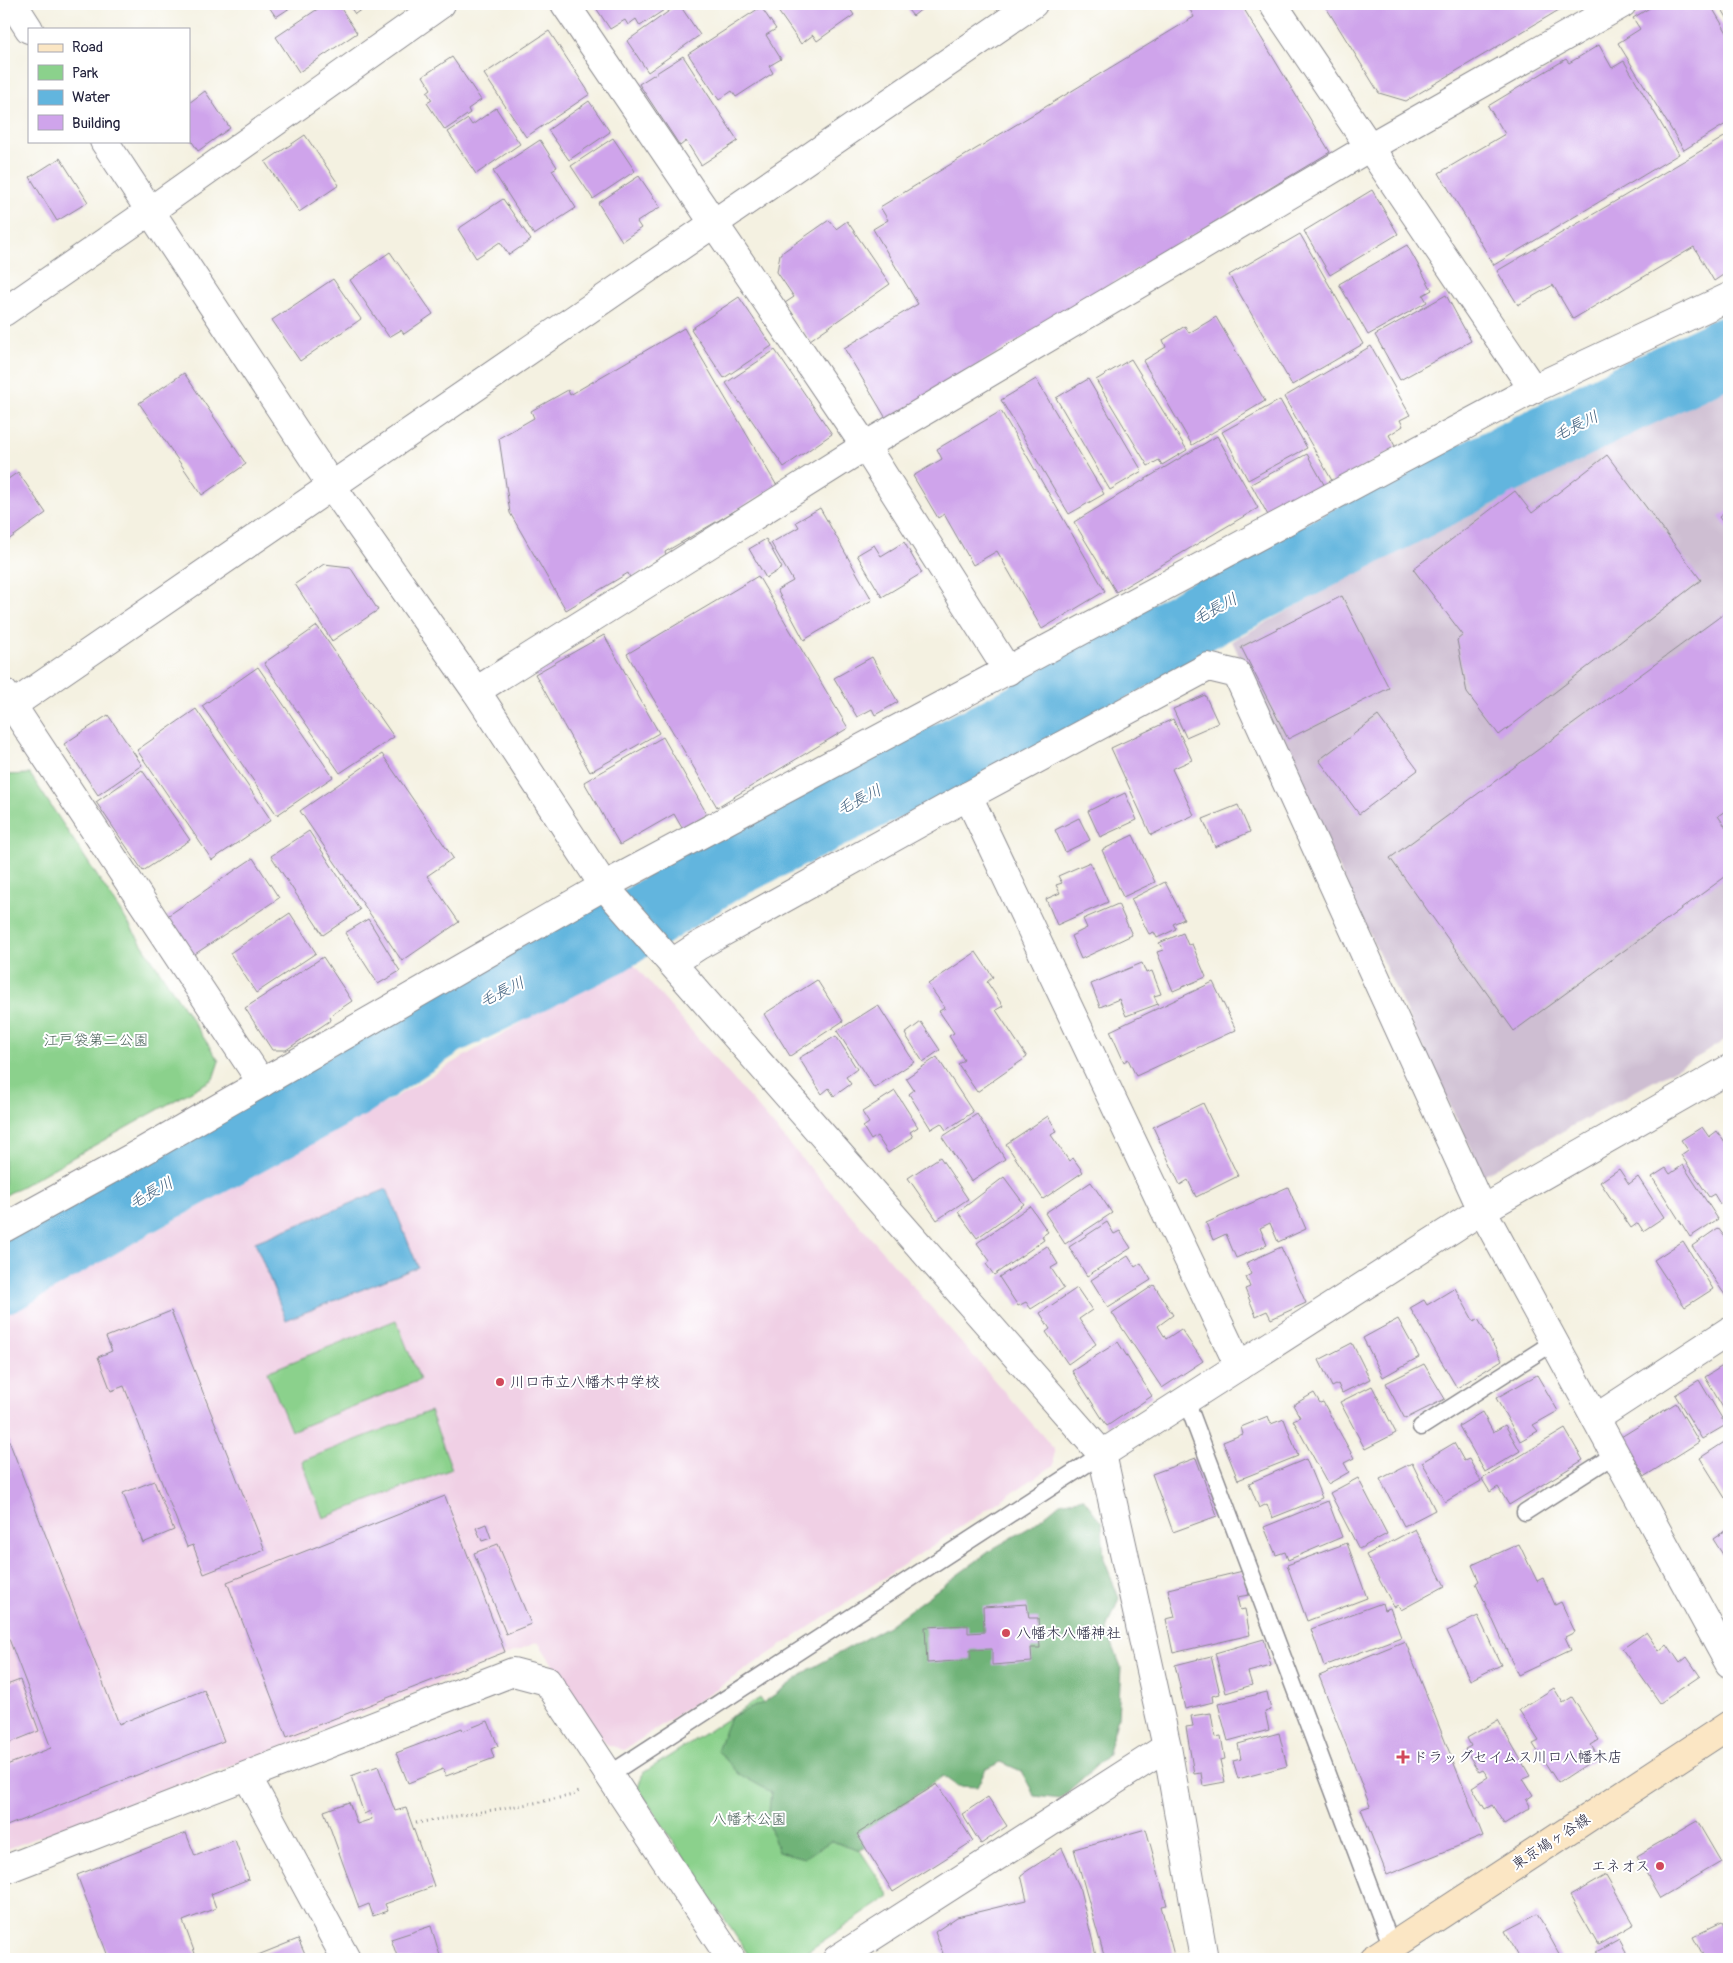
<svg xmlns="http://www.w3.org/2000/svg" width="1733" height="1963" viewBox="0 0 1733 1963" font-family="Pangolin,'Klee One',sans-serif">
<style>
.built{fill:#f0d0e5}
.industrial{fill:#cebed2}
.green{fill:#8bd18c;stroke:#567a64}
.forest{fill:#70b378;stroke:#496a5a}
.water{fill:#62b5de;stroke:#426c8c}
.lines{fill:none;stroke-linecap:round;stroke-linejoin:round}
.river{stroke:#62b5de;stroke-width:69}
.building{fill:#cfa4eb}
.service-casing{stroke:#8b8a8e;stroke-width:19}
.minor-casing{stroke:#8b8a8e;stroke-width:30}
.tertiary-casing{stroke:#8b8a8e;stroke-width:30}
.secondary-casing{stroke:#8b8a8e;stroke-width:30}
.path{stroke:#8b8a8e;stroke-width:3;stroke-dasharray:1 4;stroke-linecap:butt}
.service{stroke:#fff;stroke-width:16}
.minor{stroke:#fff;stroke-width:28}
.tertiary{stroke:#fff;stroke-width:28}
.secondary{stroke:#fbe6c4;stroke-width:28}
.poi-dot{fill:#d1495b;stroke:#fff;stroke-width:2}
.labels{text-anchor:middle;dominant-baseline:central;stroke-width:4;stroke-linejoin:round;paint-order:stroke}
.park-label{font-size:15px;fill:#475f57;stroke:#fff}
.poi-label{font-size:15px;fill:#22223b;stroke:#fff;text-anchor:start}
.street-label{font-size:15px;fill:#22223b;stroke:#fff}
.water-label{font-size:16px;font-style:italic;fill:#3c5d7c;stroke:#fff}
</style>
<rect width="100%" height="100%" fill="#fff"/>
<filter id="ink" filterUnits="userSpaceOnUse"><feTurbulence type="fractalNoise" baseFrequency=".02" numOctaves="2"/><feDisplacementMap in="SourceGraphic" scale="10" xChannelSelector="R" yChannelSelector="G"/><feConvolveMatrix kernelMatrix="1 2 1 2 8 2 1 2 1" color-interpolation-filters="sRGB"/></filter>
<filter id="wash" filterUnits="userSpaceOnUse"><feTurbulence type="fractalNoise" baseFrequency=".0096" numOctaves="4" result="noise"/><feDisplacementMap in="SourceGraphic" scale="20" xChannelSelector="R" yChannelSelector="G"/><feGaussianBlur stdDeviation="1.12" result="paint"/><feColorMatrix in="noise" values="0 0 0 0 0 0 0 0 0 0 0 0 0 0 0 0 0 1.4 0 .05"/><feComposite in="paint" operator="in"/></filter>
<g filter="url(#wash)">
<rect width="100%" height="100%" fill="#f4f1e1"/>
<path class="built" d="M629,959L1054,1449V1465L624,1750L606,1744L538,1642L281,1747L4,1850V1315L387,1102Z"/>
<path class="industrial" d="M1729,388V1037L1703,1054L1483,1175L1232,641L1554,466L1625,432Z"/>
<g class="green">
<path d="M30,774L219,1061L213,1079L4,1196V775Z"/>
<path d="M396,1320L420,1380L291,1431L267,1372Z"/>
<path d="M430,1411L452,1469L323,1518L302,1461Z"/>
<path d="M760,1698L890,1896L796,1959H751L638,1788L643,1773Z"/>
</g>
<path class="forest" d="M1083,1498L1102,1523L1104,1559L1119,1598L1107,1630L1121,1667L1118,1717L1107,1756L1060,1799L1035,1796L1021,1771L1001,1762L986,1769L977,1787L957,1786L943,1776L898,1808L881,1841L860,1850L831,1841L804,1858L778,1851L768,1821L771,1792L739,1774L717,1750L730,1717L763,1703L810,1669L888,1626L994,1548L1032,1526L1060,1503Z"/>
<path class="water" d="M387,1189L418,1267L286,1320L255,1242Z"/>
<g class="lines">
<path class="river" d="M4,1279L134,1203L349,1085L443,1022L606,942L721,869L1020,720L1201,616L1433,496L1630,397L1729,350"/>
</g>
<g id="blocks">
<g class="building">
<path d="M267,4H296L276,17Z"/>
<path d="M325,4H338L357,33L299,72L276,37Z"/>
<path d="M348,4H369L355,14Z"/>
<path d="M603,4H660L664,10L640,26L636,19L628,25L625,20L610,29L596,8Z"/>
<path d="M679,4L700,35L648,72L627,41Z"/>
<path d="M773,4H857L850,9L854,15L817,41L813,35L801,44Z"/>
<path d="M903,4H928L913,16Z"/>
<path d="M1187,4H1241L1330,152L887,420L844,348L918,304L873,229L888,220L880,207L1194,17Z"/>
<path d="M1324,4H1569L1406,101L1379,93Z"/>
<path d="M1656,4H1710L1729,36V122L1684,150L1618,43L1640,29L1633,18Z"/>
<path d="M1719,4H1729V21Z"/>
<path d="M761,7L776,29L766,35L781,59L769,66L773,73L736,97L732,91L719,100L688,54Z"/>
<path d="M549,31L590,94L526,137L484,74Z"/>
<path d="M1599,45L1612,68L1624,61L1679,154L1494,265L1439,173L1505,134L1488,106L1566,59L1569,63Z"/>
<path d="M683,56L738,141L701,165L686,141L680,146L639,84Z"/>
<path d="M452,57L481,100L468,109L470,113L445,130L427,103L432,100L427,92L431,89L423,76Z"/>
<path d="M205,91L230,128L198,151L189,137V103Z"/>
<path d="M589,101L610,132L569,160L548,130Z"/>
<path d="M496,108L520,144L476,174L448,132L468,119L472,125Z"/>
<path d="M305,135L339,185L299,212L265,162Z"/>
<path d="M1726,136L1729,142V271L1714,281L1694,247L1573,319L1553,285L1518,305L1497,271Z"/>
<path d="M613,138L635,171L593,199L571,166Z"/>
<path d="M540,140L557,167L552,170L576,208L534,235L493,171Z"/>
<path d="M60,158L88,202L57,221L30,177Z"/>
<path d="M639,176L660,207L637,222L641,228L622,241L598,203Z"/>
<path d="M1372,190L1398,234L1330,275L1304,231Z"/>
<path d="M503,199L531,240L509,255L500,242L476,258L458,229Z"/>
<path d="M829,220L836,229L847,221L890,284L810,340L785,303L794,297L777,272L780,254Z"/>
<path d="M1300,234L1363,344L1292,385L1229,275Z"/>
<path d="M1407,245L1432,290L1423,295L1427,302L1368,335L1339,284Z"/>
<path d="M390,252L433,314L404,334L401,330L389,337L350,280Z"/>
<path d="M333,279L361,319L300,361L272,320Z"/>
<path d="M1446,295L1471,341L1400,380L1375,335Z"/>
<path d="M739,297L772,346L724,378L691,329Z"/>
<path d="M1216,317L1265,401L1192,445L1143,361L1166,347L1163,340L1185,326L1189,333Z"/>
<path d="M684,328L777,486L665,552L667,556L630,578L628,573L566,610L510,513L499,438L534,418L531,411L568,390L570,395Z"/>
<path d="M1371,346L1410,415L1400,420L1403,426L1389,435L1396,448L1334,484L1284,397Z"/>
<path d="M775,350L832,434L784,467L726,383Z"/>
<path d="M1131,359L1187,450L1162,465L1159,460L1148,466L1096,380Z"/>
<path d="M184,373L246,464L202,495L139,403Z"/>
<path d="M1036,379L1104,494L1069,514L1001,400Z"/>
<path d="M1088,379L1142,471L1110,490L1056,398Z"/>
<path d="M1280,400L1307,448L1248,480L1222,432Z"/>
<path d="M1001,411L1105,591L1042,629L997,551L973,565L944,514L938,518L913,476L942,459L937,449Z"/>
<path d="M1217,436L1258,508L1116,592L1074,522Z"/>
<path d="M1307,454L1326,488L1270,519L1251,484Z"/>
<path d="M1607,455L1701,580L1499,735L1467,693L1457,640L1463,635L1413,569L1515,491L1532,513Z"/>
<path d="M18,472L46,513L4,543V482Z"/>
<path d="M820,508L872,600L804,640L777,590L793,581L771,543L799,527L796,522Z"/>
<path d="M1729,510V531L1719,517Z"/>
<path d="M766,539L782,568L766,578L749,549Z"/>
<path d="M904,542L922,573L882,597L857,555L874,545L881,556Z"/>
<path d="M324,564L350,567L378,610L332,641L295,584Z"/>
<path d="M758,576L848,728L717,807L627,654Z"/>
<path d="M1342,596L1389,688L1288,739L1241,647Z"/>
<path d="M1729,610V808L1718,816L1729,832V874L1514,1031L1390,858Z"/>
<path d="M317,626L394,737L340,773L264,663Z"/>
<path d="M604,635L659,733L590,772L535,674Z"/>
<path d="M872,657L898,702L875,715L872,709L857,717L834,678Z"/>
<path d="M258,667L333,777L277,815L202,706Z"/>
<path d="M1205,695L1218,723L1186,737L1173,709Z"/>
<path d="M196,709L271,820L212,860L137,750Z"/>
<path d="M108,715L142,765L98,795L64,744Z"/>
<path d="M1378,716L1418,770L1359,814L1319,760Z"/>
<path d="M1173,719L1192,760L1172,769L1194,815L1151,835L1111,748Z"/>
<path d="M663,737L707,814L682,828L674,814L620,845L584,782Z"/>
<path d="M382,754L453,858L427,876L459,922L402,961L300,811Z"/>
<path d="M142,770L190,840L143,871L96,802Z"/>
<path d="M1125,793L1137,820L1100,837L1088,811Z"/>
<path d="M1238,805L1250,832L1215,847L1203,819Z"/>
<path d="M1079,818L1090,840L1065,852L1055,830Z"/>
<path d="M309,831L360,910L323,935L271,856Z"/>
<path d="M1133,835L1155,882L1123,897L1102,850Z"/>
<path d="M253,858L279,898L192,956L166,917Z"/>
<path d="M1090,862L1108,902L1057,925L1046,899L1060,893L1056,885L1062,883L1058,876Z"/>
<path d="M1165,882L1184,919L1173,924L1176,929L1157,938L1154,932L1149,934L1131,899Z"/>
<path d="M1118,904L1132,935L1081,959L1071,936L1087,928L1083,919Z"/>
<path d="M290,913L316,953L256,993L230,953Z"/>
<path d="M368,919L400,971L378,984L345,933Z"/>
<path d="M1183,933L1188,945L1192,944L1206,977L1173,991L1157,952L1163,950L1159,943Z"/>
<path d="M976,952L993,977L987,982L1003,1006L996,1010L1027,1057L977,1092L958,1064L964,1060L949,1036L954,1033L939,1011L945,1008L928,984Z"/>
<path d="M323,957L352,1001L330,1016L331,1020L286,1050H272L245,1008Z"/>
<path d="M1142,963L1146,973L1152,971L1161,994L1154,996L1158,1004L1126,1016L1119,999L1100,1007L1091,984Z"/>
<path d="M817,980L843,1021L790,1056L764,1014Z"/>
<path d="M1213,982L1236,1030L1136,1076L1128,1059L1124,1062L1110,1031Z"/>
<path d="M878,1005L914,1062L874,1088L837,1031Z"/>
<path d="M921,1022L940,1050L923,1062L905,1034Z"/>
<path d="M836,1036L857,1069L846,1077L851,1084L834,1096L829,1088L822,1094L799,1058Z"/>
<path d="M937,1057L973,1112L946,1130L941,1123L931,1129L909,1094L914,1090L906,1078Z"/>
<path d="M895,1091L918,1127L910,1132L913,1137L888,1153L877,1136L871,1140L863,1127L869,1123L862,1112Z"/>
<path d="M1203,1103L1238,1176L1196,1197L1188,1180L1180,1185L1153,1127Z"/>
<path d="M977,1114L1005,1159L971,1181L942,1137Z"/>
<path d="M1048,1116L1057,1131L1051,1135L1069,1161L1073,1158L1083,1172L1043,1199L1006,1144Z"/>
<path d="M1702,1127L1709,1137L1717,1131L1729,1149V1198L1720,1204L1714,1194L1709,1197L1681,1155L1688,1150L1681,1140Z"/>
<path d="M940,1157L968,1199L937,1220L908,1178Z"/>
<path d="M1683,1165L1718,1219L1690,1237L1652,1177L1666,1168L1670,1174Z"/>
<path d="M1619,1169L1629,1184L1638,1177L1664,1217L1643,1231L1638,1223L1631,1228L1600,1182Z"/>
<path d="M1004,1177L1024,1204L977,1238L958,1212Z"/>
<path d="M1091,1182L1112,1213L1065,1244L1045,1213Z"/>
<path d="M1288,1187L1306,1229L1278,1242L1270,1223L1260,1228L1267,1245L1236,1258L1226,1234L1213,1240L1206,1223Z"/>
<path d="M1030,1206L1048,1232L1042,1236L1044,1240L994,1275L986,1264L990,1261L977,1243Z"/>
<path d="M1107,1222L1114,1234L1120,1231L1131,1248L1087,1276L1069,1247Z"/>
<path d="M1718,1228L1728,1241L1729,1240V1301L1692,1246Z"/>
<path d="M1683,1241L1713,1289L1685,1307L1654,1260Z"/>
<path d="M1047,1246L1058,1264L1051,1268L1064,1288L1031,1309L1026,1302L1018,1306L999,1277Z"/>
<path d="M1281,1247L1306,1303L1271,1319L1267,1311L1256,1316L1245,1289L1250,1287L1246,1277L1251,1274L1246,1263Z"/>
<path d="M1128,1256L1135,1267L1141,1263L1151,1280L1108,1307L1091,1280Z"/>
<path d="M1154,1285L1173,1315L1158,1326L1166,1339L1181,1329L1203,1361L1162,1388L1112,1313Z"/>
<path d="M1077,1288L1092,1310L1079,1319L1096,1344L1068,1364L1046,1332L1050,1329L1040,1313Z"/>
<path d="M1455,1288L1474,1322L1478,1319L1502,1360L1457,1388L1410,1308L1424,1300L1427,1305Z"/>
<path d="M171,1311L265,1550L204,1574L193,1545L187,1547L124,1386L111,1391L98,1357L112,1351L106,1337Z"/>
<path d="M1398,1319L1419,1357L1383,1377L1363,1338Z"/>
<path d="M1118,1342L1152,1396L1107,1426L1072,1371Z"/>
<path d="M1352,1343L1370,1379L1342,1393L1338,1384L1332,1387L1319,1360Z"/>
<path d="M1729,1362V1418L1705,1377Z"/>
<path d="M1424,1364L1445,1399L1405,1419L1386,1383Z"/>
<path d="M1537,1375L1558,1411L1533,1425L1538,1431L1520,1441L1496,1398Z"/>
<path d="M1699,1380L1726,1425L1702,1439L1675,1395Z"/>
<path d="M1372,1386L1396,1433L1365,1449L1340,1402Z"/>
<path d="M1314,1393L1320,1403L1323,1402L1354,1458L1344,1463L1349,1472L1328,1484L1293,1420L1300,1417L1293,1405Z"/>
<path d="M1676,1403L1699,1442L1645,1476L1621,1437Z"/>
<path d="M1482,1412L1493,1432L1505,1425L1520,1451L1485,1472L1459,1426Z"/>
<path d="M1268,1416L1271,1424L1284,1419L1298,1456L1238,1480L1223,1442L1243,1434L1241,1427Z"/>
<path d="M4,1428L119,1724L204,1690L224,1741L4,1827V1766L51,1748L4,1626Z"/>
<path d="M1565,1429L1583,1460L1509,1505L1498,1487L1490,1492L1482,1479Z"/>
<path d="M1729,1439V1495L1725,1498L1700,1458Z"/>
<path d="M1454,1443L1464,1461L1469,1459L1481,1481L1445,1502L1422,1462Z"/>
<path d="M1196,1458L1217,1516L1173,1532L1152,1474Z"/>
<path d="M1306,1459L1322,1498L1272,1518L1267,1504L1259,1508L1249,1483Z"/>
<path d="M1412,1463L1435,1510L1404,1526L1380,1479Z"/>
<path d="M1358,1478L1387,1534L1359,1549L1330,1493Z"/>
<path d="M154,1481L174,1530L143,1543L123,1493Z"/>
<path d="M445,1496L505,1652L287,1737L227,1582Z"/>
<path d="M1328,1501L1342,1537L1288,1560L1285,1552L1276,1555L1264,1527Z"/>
<path d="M486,1524L491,1538L482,1541L476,1528Z"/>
<path d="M1729,1528V1564L1713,1539Z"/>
<path d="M1415,1529L1445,1586L1401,1610L1398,1605L1394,1607L1366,1555Z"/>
<path d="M1347,1543L1367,1598L1307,1621L1287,1565Z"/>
<path d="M498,1544L531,1624L506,1634L474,1553Z"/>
<path d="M1519,1544L1537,1581L1543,1578L1555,1605L1561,1602L1575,1632L1565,1637L1571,1650L1518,1675L1476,1583L1479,1581L1472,1565Z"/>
<path d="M1243,1571L1249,1595L1237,1597L1240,1610L1245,1609L1250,1635L1173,1653L1166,1619L1175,1617L1168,1589Z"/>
<path d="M1382,1603L1384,1610L1390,1608L1401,1637L1324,1666L1311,1629Z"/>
<path d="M1027,1604L1029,1618H1038L1040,1648H1031L1032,1662L992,1665V1649L970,1650L971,1660L927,1663L925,1627L968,1625V1633L984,1632L983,1607Z"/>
<path d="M1478,1616L1501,1665L1470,1680L1447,1631Z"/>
<path d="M1646,1632L1659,1651L1667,1644L1680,1663L1687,1657L1700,1676L1660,1703L1622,1649Z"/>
<path d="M1264,1639L1271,1666L1248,1672L1252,1685L1226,1693L1215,1653Z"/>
<path d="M1405,1641L1483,1836L1387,1875L1361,1809L1370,1806L1319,1676Z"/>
<path d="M1211,1656L1220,1694L1212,1696L1213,1702L1185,1709L1175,1665Z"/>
<path d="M20,1680L39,1731L4,1745V1686Z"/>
<path d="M1554,1688L1563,1703L1572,1697L1599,1740L1591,1745L1598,1757L1558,1783L1533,1744L1539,1741L1519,1710Z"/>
<path d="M1267,1692L1271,1710L1265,1712L1269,1730L1228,1741L1218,1704Z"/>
<path d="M1211,1713L1215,1737L1221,1736L1225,1759L1220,1760L1225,1782L1203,1786L1201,1773L1194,1774L1186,1727L1193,1726L1191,1716Z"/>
<path d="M1498,1720L1530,1776L1523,1779L1533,1795L1526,1800L1530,1808L1504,1824L1492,1805L1485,1809L1472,1787L1488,1777L1483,1770L1479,1772L1465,1749L1471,1746L1467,1738Z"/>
<path d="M488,1721L498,1746L491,1749L494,1758L446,1776L443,1769L408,1783L396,1753L462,1728L463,1731Z"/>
<path d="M1279,1733L1287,1766L1238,1779L1233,1761L1241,1759L1238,1744Z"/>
<path d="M378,1766L395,1811L406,1808L434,1886L385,1904L388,1911L373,1916L369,1904L359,1908L324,1811L349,1802L357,1824L372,1819L370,1811L364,1814L351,1776Z"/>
<path d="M937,1784L973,1841L893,1892L857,1834Z"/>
<path d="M988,1797L1007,1826L981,1844L962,1814Z"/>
<path d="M1697,1821L1721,1862L1660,1898L1636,1856Z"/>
<path d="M1146,1829L1167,1905L1161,1906L1175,1959H1105L1074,1849Z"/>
<path d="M186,1833L195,1856L235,1840L249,1879L211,1894L216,1908L183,1921L197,1959H109L77,1875Z"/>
<path d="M1062,1848L1079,1886L1097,1959H945L935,1932L957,1917L1027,1900L1021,1875Z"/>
<path d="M1606,1875L1634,1924L1598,1945L1570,1896Z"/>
<path d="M1537,1914L1562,1959H1520L1505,1931Z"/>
<path d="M1722,1922L1729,1936V1959H1705L1693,1936Z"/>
<path d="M431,1926L441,1959H398L391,1939Z"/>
<path d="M298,1939L307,1959H248Z"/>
<path d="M1619,1939L1630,1959H1600L1596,1952Z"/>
</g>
</g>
</g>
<g filter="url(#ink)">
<use href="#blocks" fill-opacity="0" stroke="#8b8a8e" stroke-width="1"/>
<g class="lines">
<defs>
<g id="service">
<path d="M1186,1400L1392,1947"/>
<path d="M1421,1427L1554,1342"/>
<path d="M1525,1512L1614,1455"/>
<path d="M610,1774L1102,1454"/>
</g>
<g id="minor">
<path d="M565,4L865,446L1008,671"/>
<path d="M4,312L150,211L441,4"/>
<path d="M476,691L865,446L1368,148L1622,4"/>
<path d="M4,693L262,1083"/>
<path d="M968,796L1239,1366"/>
<path d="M672,963L698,946L968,796L1208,667L1237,674L1482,1210L1729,1663"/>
<path d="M4,1228L133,1157L604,886L1533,389L1729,297"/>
<path d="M1596,1418L1729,1331"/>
<path d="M247,1776L346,1959"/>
<path d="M4,1870L513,1672L547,1681L731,1959"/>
</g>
<g id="tertiary">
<path d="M13,4L29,29"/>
<path d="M1273,4L1533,389"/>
<path d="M104,141L331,485L476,691L604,886L1102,1454L1167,1747L1204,1959"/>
<path d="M4,711L1033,4"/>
<path d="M1102,1454L1482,1210L1729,1069"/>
<path d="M837,1959L1167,1747"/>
</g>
<path id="secondary" d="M1373,1959L1729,1725"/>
</defs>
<use href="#service" class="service-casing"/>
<use href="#minor" class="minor-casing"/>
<use href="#tertiary" class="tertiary-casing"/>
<use href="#secondary" class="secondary-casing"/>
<g class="path">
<path d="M1051,1633L1108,1630"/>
<path d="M416,1823L540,1802L573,1795L579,1791"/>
</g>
<use href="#service" class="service"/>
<use href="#minor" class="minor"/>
<use href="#tertiary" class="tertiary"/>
<use href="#secondary" class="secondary"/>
</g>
</g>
<g class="poi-dot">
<circle cx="500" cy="1382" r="5"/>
<circle cx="1006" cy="1633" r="5"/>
<path d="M1400.5 1749.5h5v5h5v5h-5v5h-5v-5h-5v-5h5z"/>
<circle cx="1660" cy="1866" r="5"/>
</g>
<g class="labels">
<g class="park-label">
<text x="96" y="1040">江戸袋第二公園</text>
<text x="749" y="1819">八幡木公園</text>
</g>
<g class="poi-label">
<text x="510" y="1382">川口市立八幡木中学校</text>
<text x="1016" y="1633">八幡木八幡神社</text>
<text x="1413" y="1757">ドラッグセイムス川口八幡木店</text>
<text x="1650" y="1866" text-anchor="end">エネオス</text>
</g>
<g class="street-label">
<text transform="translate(1551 1842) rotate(-33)">東京鳩ヶ谷線</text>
</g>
<g class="water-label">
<text transform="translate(1576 426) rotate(-26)">毛長川</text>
<text transform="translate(1215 609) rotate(-28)">毛長川</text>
<text transform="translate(859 800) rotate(-27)">毛長川</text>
<text transform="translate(502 992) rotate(-26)">毛長川</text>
<text transform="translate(151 1193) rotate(-29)">毛長川</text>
</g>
</g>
<rect width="1733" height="1963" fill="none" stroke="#fff" stroke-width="20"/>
<rect x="28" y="28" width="162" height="115" fill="#ffffff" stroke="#a7a7b1"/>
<rect x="38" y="44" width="25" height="8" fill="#fbe6c4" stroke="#a7a7b1"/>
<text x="72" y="52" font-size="15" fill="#22223b">Road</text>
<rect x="38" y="65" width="25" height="15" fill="#8bd18c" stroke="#a7a7b1"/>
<text x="72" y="78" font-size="15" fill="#22223b">Park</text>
<rect x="38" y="90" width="25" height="15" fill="#62b5de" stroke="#a7a7b1"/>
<text x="72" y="102" font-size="15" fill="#22223b">Water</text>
<rect x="38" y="115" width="25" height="15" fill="#cfa4eb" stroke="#a7a7b1"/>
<text x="72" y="128" font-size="15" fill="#22223b">Building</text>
</svg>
